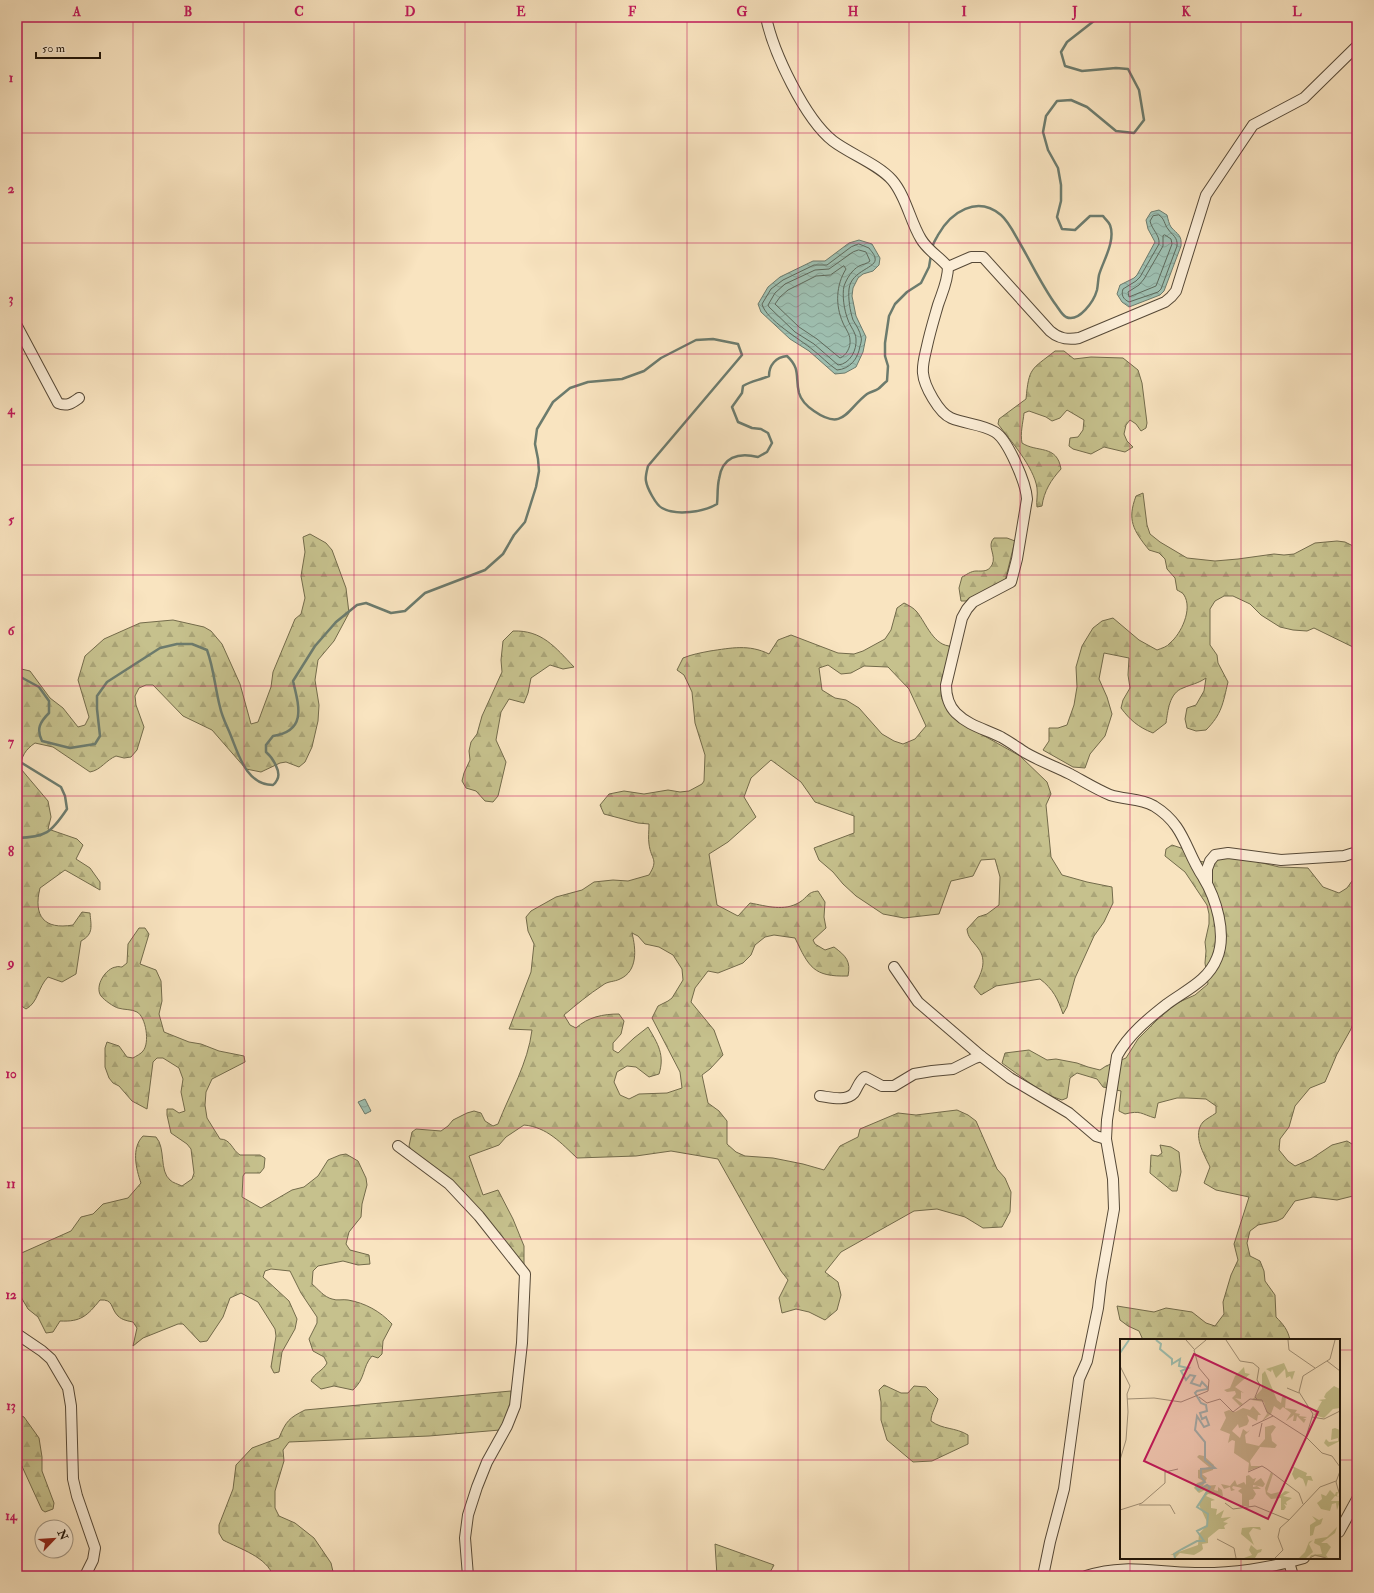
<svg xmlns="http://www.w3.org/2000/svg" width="1374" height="1593" viewBox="0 0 1374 1593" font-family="'IM FELL Double Pica',serif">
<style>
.forest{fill:url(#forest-firs);stroke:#736b4b;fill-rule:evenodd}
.water{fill:url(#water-waves);stroke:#6c7b6d}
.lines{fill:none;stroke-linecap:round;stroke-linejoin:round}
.shore{stroke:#5f6a5c;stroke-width:1}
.stream{stroke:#6c7b6d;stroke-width:2.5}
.minor-casing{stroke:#564937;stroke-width:12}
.minor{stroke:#fbedd6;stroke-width:10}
.grid{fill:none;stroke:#c2185b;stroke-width:1;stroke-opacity:0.55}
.inset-river{fill:none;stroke:#9ebfb0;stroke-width:2}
.inset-road{fill:none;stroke:#a29177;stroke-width:1}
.view{fill:#c2185b;fill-opacity:0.15;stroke:#c2185b;stroke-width:2}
.inset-edge{fill:none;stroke:#201509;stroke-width:2}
.neatline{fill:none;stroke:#c2185b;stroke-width:1.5}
.grid-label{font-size:13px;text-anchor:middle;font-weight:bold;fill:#c2185b}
</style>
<defs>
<pattern id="forest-firs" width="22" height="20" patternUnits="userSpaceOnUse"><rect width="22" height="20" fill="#c6c18d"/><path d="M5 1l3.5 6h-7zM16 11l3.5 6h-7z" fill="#aaa578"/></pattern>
<pattern id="water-waves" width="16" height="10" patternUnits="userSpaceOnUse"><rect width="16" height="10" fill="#9ebfb0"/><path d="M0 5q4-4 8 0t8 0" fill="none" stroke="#88a396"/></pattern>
</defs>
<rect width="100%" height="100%" fill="#f9e4c0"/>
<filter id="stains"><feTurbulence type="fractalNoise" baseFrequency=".005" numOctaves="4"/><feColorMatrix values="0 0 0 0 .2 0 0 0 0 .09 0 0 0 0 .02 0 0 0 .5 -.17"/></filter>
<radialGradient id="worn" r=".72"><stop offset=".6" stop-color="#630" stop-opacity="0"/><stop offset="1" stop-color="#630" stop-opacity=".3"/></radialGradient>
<g class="forest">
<path d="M1055,351H1064L1074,359L1091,357L1123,358L1138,370L1142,383L1147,423L1146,428L1141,431L1136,424L1130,420L1126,425L1124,434L1127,441L1133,447L1125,452L1104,447L1091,454L1073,449L1069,446L1070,438L1078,437L1083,430L1084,420L1067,410L1060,418L1052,421L1046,417L1029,411L1024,413C1023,423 1020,433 1022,443C1037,453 1057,444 1061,469C1051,480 1044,491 1042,506L1037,507C1036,501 1038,495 1037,488C1034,467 1010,440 998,424L999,419L1026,399C1029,367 1031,370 1055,351Z"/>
<path d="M1143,493L1147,525L1150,534L1160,542L1187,558L1215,561L1238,559L1274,554L1284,555L1294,554L1315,543L1337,541L1345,542L1353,546L1355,553L1353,560L1357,563V649L1314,628L1307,631L1293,630L1280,627L1261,615L1250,604L1233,596H1224L1215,601L1210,609V645L1217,655L1218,663L1228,682C1223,703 1222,714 1206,730L1196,731L1187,728L1185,719L1187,708L1196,705L1204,691L1206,678C1197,684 1192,684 1183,688C1169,693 1168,711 1166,723L1153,733C1138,727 1130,720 1121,708L1123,700L1130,688L1128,675L1129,658L1104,653L1099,679L1107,697L1112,714L1105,736L1090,754L1085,768L1073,767L1043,750L1049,741V728H1058L1067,725L1074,705L1077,687L1076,667L1082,646L1093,628L1102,621L1113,618L1139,640L1157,650C1162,648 1167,647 1170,643C1181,634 1193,609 1184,595C1183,593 1179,591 1177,590L1175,578L1167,569L1165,559L1159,553L1149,550C1133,530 1127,520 1136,496Z"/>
<path d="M310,534L326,543L332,550L346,588L349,613L334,641L318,660L315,680L319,705L318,721L312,747L305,762L299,767L286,762L280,763L261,772L246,769L212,730L183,716L153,685H146L139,688L135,696L136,705L144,727L137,750L131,757L124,758L116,756C106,760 101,770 90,772L53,747L35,743C26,749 20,757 21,769L48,801L51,817L48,829L77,839L83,845L76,859L90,868L100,882V890L65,870L40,888C33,916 44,930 73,925L82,912L90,913C91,926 94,934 81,941L76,974L62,982L48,977C38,987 38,1003 26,1009L20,1005L18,989L20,967L17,960V668L30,671L50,698L63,708L78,727L85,725L89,717L78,680L85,656L104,639L140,623L173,620L204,627L211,631L222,644L240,684L251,724L258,722L271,687L273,672L295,619L301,614L305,598L301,576L305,552L303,537Z"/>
<path d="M994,538H1007L1015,541L1005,581L985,593L971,597L966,601H961L959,588L962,577C966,575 971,571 976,571C983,571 988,572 992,565C997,555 986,546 994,538Z"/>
<path d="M904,603C908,605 914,608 917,612C926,623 934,647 952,646L951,655L942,677V699L956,720L1020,756L1047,782L1051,794L1046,805L1051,857L1062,875L1087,882L1112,887L1113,903L1104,922L1094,936L1075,978L1067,1007L1063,1014C1058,999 1053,989 1040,979L996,986L981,995L974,987C981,974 988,961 978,948C972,940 968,938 967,929L978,917L987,914L999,905L1000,877L995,859L981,860L973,876L951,881L939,914L904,918L883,914L856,896L843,884L833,872L819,860L814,848L854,833V816L815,802L801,782L771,760L751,778L744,797L756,817L728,842L709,854L717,905L738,916L750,903C767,906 784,912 800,902C808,897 807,892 818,891L825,902L824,917L826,928L813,940L815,944L825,950L834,947C846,956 851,961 848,976C813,977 809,967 795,938L774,935L765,937L755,945L751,955L743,963L718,973L708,971L695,988L691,1002L714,1030L723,1055L710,1069L702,1075L708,1103L719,1111L727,1121V1144L736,1152L745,1156L773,1158L803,1164L824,1170L840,1146L858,1137L860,1129L898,1113L916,1115L957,1110L968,1115L976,1121L997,1169L1005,1178L1011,1192L1010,1212L1002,1227L983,1228L965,1217L937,1209L914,1211L841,1252L825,1272L838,1282L841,1295L837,1310L825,1320L809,1312L796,1309L782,1313L779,1298L788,1280L781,1271L718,1159L671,1151L636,1156L577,1158C561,1143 547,1127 524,1125L506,1137L499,1145L469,1156L483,1195L498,1190L513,1219L524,1246V1267L464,1192L432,1166L415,1157L409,1146L412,1132L416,1129L441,1131L448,1126L453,1120L467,1113L474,1111L481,1113L485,1121L493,1126L498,1124C510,1093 528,1063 532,1030L509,1029L531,972L534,944L528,931L526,917L531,911L556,897L582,890L594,882L613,880L628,881L649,875C659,859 651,860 649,844C648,838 649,831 649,824L638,823L604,814L600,805L609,794L624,791L644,794L668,790L680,792L689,791L702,784L704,781L705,755L695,723L692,692L684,675L677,670L683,658C693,654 700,653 710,651C731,648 749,644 769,654L778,640L791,635L838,653L854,654L863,651L885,639L891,630L897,608ZM828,665L841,674L851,673L864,666L888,667L909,689L926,726L915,739L903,744L894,741L882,734L859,708L846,700L835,698L822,690L819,668ZM632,933L638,936L645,944L659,947L673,955L682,969L683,980L672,998L668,1001L658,1006L652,1018L680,1072L682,1088L667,1093L639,1094L629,1099L620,1095L614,1082L617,1072L627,1066L636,1067L649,1077L659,1074C665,1055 658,1044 648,1027L634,1038L618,1053L613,1050V1043L621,1034L624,1021L619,1014C603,1014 588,1017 576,1028L570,1025L564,1015C576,1005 589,994 603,985C608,981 614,982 620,979C638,971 636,949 632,933Z"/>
<path d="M513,631C542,630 555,647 574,667L563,669L550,665L531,678L528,693L524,703L509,699L501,712L496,740L506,762L498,796L493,802L485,801L476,791L466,788L462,781L464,773L470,760L469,751L471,742L477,734L482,716L502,672L501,660L503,641Z"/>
<path d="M1172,845L1184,849L1189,860L1213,863L1221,858L1246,859L1279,867L1308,868L1323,887L1339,893L1347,888L1357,874V1011L1351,1029L1337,1054L1325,1082L1310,1088L1295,1106L1289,1127L1280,1139L1279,1150L1288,1161L1295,1166L1311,1159L1332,1145L1347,1141L1357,1147V1195L1337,1200L1313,1197L1295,1201L1283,1218L1277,1221L1258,1225L1250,1231L1247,1243L1250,1256L1260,1261L1264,1271L1265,1281L1275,1295L1276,1317C1283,1324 1288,1330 1290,1340H1143L1139,1331L1128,1326L1120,1320L1117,1306L1154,1312L1166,1308L1192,1312L1206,1323L1215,1326L1224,1314L1223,1302L1231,1275L1238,1260L1234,1244L1249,1197L1216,1190L1204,1183L1210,1167C1204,1154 1192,1135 1203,1122C1206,1119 1212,1116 1216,1113V1106L1206,1099L1187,1098H1177L1158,1103L1155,1118C1141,1114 1141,1110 1125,1114L1119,1111L1121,1091L1103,1087L1097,1079L1077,1073L1070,1078L1067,1098L1062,1100L1045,1094L1002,1063L1005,1053L1029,1050L1047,1060L1056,1059L1077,1063L1088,1067L1100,1070L1106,1066L1126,1058L1138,1039L1157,1020L1177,1003L1195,995L1208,984L1205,963L1206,951L1205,942L1209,924V914L1207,905L1185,872L1165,856L1166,849Z"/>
<path d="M139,928H145L149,934L140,964L156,970L161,981L162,1001L159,1014L164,1032L189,1042L201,1044L219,1051L244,1056L245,1062L212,1079L206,1092L205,1105L207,1118L220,1139C231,1139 232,1150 240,1155H260L265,1158L264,1168L260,1173H245L243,1176L242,1197L261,1208L292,1190L304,1187L318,1176L328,1160L340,1155L346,1154L358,1161L366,1178L367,1185L362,1204L361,1217L349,1232L346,1244L350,1250L369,1255L370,1264L358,1265L343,1261L318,1266L313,1271L312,1284C318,1289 324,1297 332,1299C337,1301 343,1299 348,1300C365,1303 380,1311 392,1324L383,1341L382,1354L378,1358L372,1356C362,1367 366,1378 353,1390L334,1386L321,1389L311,1381C314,1373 323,1371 327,1363L324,1357L313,1351L309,1339L317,1323V1317L301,1293L290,1271L271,1269L265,1271L263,1277L289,1301L297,1319L295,1329L282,1352L279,1372L274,1373L271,1367L276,1336L275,1329L258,1302L241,1293L230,1298L223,1317L207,1341L200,1342L183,1324H178L143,1338L133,1346L137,1328L133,1322C128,1321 122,1320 118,1316C110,1308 114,1299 100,1300C87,1316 81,1322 60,1321L53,1332L46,1333L38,1317L28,1309L18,1292L22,1272L17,1268V1255L71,1231L81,1217L93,1214L103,1204L128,1198L141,1183C136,1169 131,1148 143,1136L156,1137C166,1148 159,1171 170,1180C173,1183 178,1184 182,1186L192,1179L194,1173L191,1149L187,1144L171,1133L167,1115V1109H173L179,1113L185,1111L181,1092L183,1079L179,1068L163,1058H157L153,1062L147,1109L132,1101L119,1086L113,1083L109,1078L105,1067V1048L107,1042L119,1046L127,1057L133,1058C136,1056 141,1054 143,1051C150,1043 146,1017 137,1012C132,1009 124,1010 118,1008C114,1007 104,1000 101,996C94,986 106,968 116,967C118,966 120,967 122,967L127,963L128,944Z"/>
<path d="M1160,1145L1171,1147L1179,1152L1181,1172L1177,1191H1172L1150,1173L1151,1155L1158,1156L1162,1153Z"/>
<path d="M884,1385L901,1393H908L914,1386L926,1387L938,1399C936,1407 931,1413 931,1421C943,1430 955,1427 968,1435V1444L932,1461L913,1462L887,1440L881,1420V1402L879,1390Z"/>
<path d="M511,1391V1406L500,1430L429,1436L289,1442L283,1450L284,1461L275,1491V1508L279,1516L295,1523L314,1538L331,1563L334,1576H273C267,1557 240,1549 223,1540L219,1533V1525L233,1489L236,1465L252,1448L279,1438C286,1421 289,1418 305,1410Z"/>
<path d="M17,1414L24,1417L39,1438L42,1457V1471L54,1503L53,1509L45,1512L42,1510L20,1462L17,1460Z"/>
<path d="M715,1544L774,1565L768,1576H717Z"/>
</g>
<g class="water">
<path d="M1159,210L1167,215C1168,219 1169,224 1171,227C1178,235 1182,235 1181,246L1164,291L1160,295L1129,307L1122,302L1117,294L1120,285L1134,278L1137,275L1155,242L1148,229L1146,220L1151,212Z"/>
<path d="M859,240L872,244L880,258L879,265L873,271L863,274L858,278L853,288L852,296L856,316L866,337L863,352L856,367L845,373L835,374L809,351L790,339L761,312L758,304L768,287L780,277L813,261H825L849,243Z"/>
<path d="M365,1099L371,1111L365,1114L358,1102Z"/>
</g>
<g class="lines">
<g class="shore">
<path d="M1159,215C1165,219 1164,224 1168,229C1172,235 1178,237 1177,246L1161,289L1158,292L1129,302C1123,299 1121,295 1123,289L1136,281L1140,277L1159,244C1160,235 1152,230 1150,221L1153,216Z"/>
<path d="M1165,235L1171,239L1172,244L1156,286L1129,297L1128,292L1139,285L1144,279L1163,246V236Z"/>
<path d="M859,244L869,248C871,251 875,255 875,258C878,268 851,270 849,289C848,298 850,311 853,320C856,325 860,331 861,337C862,339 861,343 860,346C858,359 850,369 837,370C828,364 821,356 813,350C800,339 766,320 762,304L771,289L783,280L814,265H827L851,247Z"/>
<path d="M859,250L866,252L870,261C867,264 863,264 859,266C852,270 847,278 844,286C842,295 844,310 848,320C850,326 856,333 856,339C857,350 850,364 838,365L814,344L795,332L769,307L768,305L775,293L785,284L815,270L829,269L853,252Z"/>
<path d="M844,266L846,269C836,285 835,305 843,323C845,328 850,334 850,340C851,347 846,356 840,358L817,339L799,327L775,304L780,297L788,290L816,276L830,275Z"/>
</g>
<g class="stream">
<path d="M932,248C933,243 936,239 938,235C951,212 977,195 1001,215C1008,221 1013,231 1018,240C1030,260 1042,286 1056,305C1059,309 1062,315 1066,317C1079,323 1094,301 1097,290C1098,285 1098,280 1099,275C1103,261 1116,241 1110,225C1109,222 1105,219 1103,216H1090L1075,230L1062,229L1057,217L1061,201V185L1058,168L1048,150L1043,132L1046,116L1057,101L1071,100L1087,107L1116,131L1134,133L1144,120L1139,90L1128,69L1116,68L1082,71L1065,66L1061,52L1067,42L1099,17"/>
<path d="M17,675L39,687L49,701V713C40,722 36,729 42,741L70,748L95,744L100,736L97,709V696L107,682L160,648L177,644H192L207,650C214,669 215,688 220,707C222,717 227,726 231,736C239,756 247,785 273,785C275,784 276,782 277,780C282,772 272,757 266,752V745L273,736C307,731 299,706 293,681L315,646L336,622L357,605L366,603L391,613L405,611L425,593L485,570L503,554L514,535L525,522L536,487L539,471L538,459L535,444L537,429L553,402L570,388L588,382L622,379L644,371L661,358L696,340L713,339L738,344L742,355L648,466C647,470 645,477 646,481C647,488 656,505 662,508C676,516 704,512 717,504C718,496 717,488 719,479C722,457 738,452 758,457L767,452L772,443L768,433L761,429L752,428L738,422L732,407L742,393L743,386C751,381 760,380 769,376C769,365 776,357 787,356C801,369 795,377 799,393C801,400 808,407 814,411C844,432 847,409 867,394C870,392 875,391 878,389C881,387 884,383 887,381L888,366L885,356V343L889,316L895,304L907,292L921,283L929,267L931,255"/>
<path d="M17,760L61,787L65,796L67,809C51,833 46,837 17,838"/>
</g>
<defs>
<g id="minor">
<path d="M766,17C773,52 805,119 833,141C850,154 878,164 892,180C906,196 910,221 921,239C928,251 940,257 948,267L971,257H983L1050,331C1059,339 1068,340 1079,338L1165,302L1171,297L1176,291L1206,195L1253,125L1304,98L1357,46"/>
<path d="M948,267C948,281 942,293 938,305C934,319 930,332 927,346C925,355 922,365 923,373C924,386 939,413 951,418C965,424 982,424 995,432C1008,440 1026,483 1027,499L1017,559L1011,582L973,602L967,609L962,618L946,685C946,696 948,705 956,713C969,726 985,729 1001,737C1010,742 1018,748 1026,753C1040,761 1056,767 1070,774C1083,781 1096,789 1110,795C1125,800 1140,798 1154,806C1185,825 1185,850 1203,877C1216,898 1227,934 1217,958C1208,981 1186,990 1167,1004C1149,1018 1128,1035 1117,1056L1107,1120L1106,1139L1113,1179L1114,1209L1101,1282L1098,1308L1087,1361L1079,1379L1064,1489L1050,1542L1043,1576"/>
<path d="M17,326L58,403C67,407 72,403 79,398"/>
<path d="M1207,883V869L1210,861L1215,855L1228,853L1281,860L1344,856L1357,852"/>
<path d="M894,967L918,1002L981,1056L1010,1078L1069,1113L1096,1136L1106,1139"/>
<path d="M820,1096C829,1097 846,1102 854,1093C858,1087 859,1081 865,1077L882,1086H894L914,1074L932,1071L953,1069L975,1058L981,1056"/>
<path d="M398,1146L449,1184L479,1216L525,1274L522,1343L515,1406L507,1426L487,1462L477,1487L468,1515L465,1538L468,1576"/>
<path d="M17,1334L42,1351L51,1359L68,1388L71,1406L73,1479L77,1496L95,1548L93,1560L85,1576"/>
<path d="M1339,1532L1357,1499"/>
<path d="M1289,1562L1293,1576"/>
<path d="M1086,1576C1126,1563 1156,1573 1195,1573C1230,1574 1271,1568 1304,1558"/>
</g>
</defs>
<use href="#minor" class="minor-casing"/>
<use href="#minor" class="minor"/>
</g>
<path class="grid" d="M133,17V1576M244,17V1576M354,17V1576M465,17V1576M576,17V1576M687,17V1576M798,17V1576M909,17V1576M1020,17V1576M1130,17V1340M1241,17V1340M17,133H1357M17,243H1357M17,354H1357M17,465H1357M17,575H1357M17,686H1357M17,796H1357M17,907H1357M17,1018H1357M17,1128H1357M17,1239H1357M17,1350H1121M1339,1350H1357M17,1460H1121M1339,1460H1357M1130,1558V1576M1241,1558V1576"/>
<g transform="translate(1120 1339)">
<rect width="220" height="220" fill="#f9e4c0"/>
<path d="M164,24L168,33L175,32L172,41L170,37L166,39L165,30L156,39L152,30L151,33L146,30ZM124,28L125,34L130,35L115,48L124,54L121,53V60L115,59L123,65L120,67L112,59L116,55L115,52L107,53L104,51L110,49L115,37ZM145,32L157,61L161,64L162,58L166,57L165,69L177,71L175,74L180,75L179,77L187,78L183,80H186L184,84L177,77L176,82H173L174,76L166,82L171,74L163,68L160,71L154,67L151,75L142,82L147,75L144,63L132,61L142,50V35ZM214,47L220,50V69L213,70L204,79L194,76L202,62L198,61L206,60L204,58L206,54ZM133,67L141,76H138L137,82L127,76L129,82L127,86L119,89L118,85L112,92L120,99L123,90L127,93L130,91L125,96L126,104L139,107L145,100V88L153,86L156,88L151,95L152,102L157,106L155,109L140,108L130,122L131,127H142L128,132L129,124L114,114L115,102L112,101L108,104L110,95L100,91L106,79L104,73L109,71L115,73L123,69L130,71ZM215,89L220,91V102L208,108L204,104L206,100L209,103L218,102V99L211,101L212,90ZM79,116L84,117L94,126L93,131L82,135L87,139L83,147L96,146L94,151L98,152V148L102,151L103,157L88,155L86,157L95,161L91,162V169L97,170L96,176L104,171L101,179L111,178L103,183L108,184L104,187L105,190H99L88,199V204L82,205L83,210L81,212L74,216L60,214L55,219L54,216H50L78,206L79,195L88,185L79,166L87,150L79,154L74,149L77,144L83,142L78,139V131L89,128L77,118ZM172,127L187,134L186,137H191L193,142L188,141L186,148L183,140L179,138L175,141L172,135L174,130ZM151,133L153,135L147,153L151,155L159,153L158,158L165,152L170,153L163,157L172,159L166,163L167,166L164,165L166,168L164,171H161V159L151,160L146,155L145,149ZM129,136L133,140L136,139L134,144L141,139L145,145L143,148L133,146V148L137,147L141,150H133L136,155L133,160L129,161V167H122V155L118,152L122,149L113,147L112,149L115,151L111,152L110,148L104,150L101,145L110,147L115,141L117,146L124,143L126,146V137ZM210,151L215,156L216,153H218L217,157L220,158L215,157L211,162H220L217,171L216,164L212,165L210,172L201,170L197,164L202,160L201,155L206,157ZM192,177L199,181L203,179L201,185L195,188L193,196L190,197V186L196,182ZM131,188H140L141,191L133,189L129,194L134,206L121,195L122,189ZM217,188L215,194L201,204H207L211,208L206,216L208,219L195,217L189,219L191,216L202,215L200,207L194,204L195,200L207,198ZM193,201L189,205L193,213L186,219H179L185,213L189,203ZM131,206L137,211L142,210L141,213L138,214L135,219H124L132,216L129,211Z" fill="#c6c18d"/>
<path class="inset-river" d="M36,1L41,5L40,10L52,20V25L60,20L59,27L68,29L61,32L66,41L70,36L75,37L71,44L80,47L82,43L87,48V50L77,52L75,54L81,64L86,66L87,72L80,74L82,80L86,78L89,86L84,88L77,77L75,91L85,103V121L95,129L81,130V138L85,143L76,147L78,151L87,146L90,148L77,168L88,175L87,187L77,192L84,202H77L62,210L54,215L55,219M0,14L9,1"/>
<path class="inset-road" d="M66,1L74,10M106,1L120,22L133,24L139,29L137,41L140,46L135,58L137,60M168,1L169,11L195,29M207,22L220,32M0,27L10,47L7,55L8,73L6,101L0,121M167,49L179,54M79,58L87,64L100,60L113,73L130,60L142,61L147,73L186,98L202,114L212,117L220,128M7,60L34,59L61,63L88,52L89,41L79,29L74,11L86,1M192,78L204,80L220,72M132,87L153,77M139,98L142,84M186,98L193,75L179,53L183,37L210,20L215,1M220,132L216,143L220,157M128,133L142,127L147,130L179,154L183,165M105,164L113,170L135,167L169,181L200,148L216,142M19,166H50L55,175M0,171L22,164L45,144V133L58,130M97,200L114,209L116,219M155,219L163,211L158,198L160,189L169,181M190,219L195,216L206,219"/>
<path class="view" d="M74,15L198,73L148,180L24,122Z"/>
<rect width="220" height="220" class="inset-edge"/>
</g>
<rect width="1374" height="1593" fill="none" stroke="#f9e4c0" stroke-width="44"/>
<g transform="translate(54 1539) rotate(65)"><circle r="19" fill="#fbedd6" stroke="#a39784"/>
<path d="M0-3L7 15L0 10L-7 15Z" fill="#8f2418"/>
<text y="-6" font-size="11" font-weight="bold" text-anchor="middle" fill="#201509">N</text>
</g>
<path d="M36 52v6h64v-6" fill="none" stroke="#201509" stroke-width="2"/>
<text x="42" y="52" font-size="12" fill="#201509" stroke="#fbedd6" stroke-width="3" paint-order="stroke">50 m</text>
<rect x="22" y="22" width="1330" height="1549" class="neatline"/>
<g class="grid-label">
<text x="77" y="16">A</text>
<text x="188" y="16">B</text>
<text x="299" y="16">C</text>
<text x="410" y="16">D</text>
<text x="521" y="16">E</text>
<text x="632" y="16">F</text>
<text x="742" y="16">G</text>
<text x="853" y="16">H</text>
<text x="964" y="16">I</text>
<text x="1075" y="16">J</text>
<text x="1186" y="16">K</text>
<text x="1297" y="16">L</text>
<text x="11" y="82">1</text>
<text x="11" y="193">2</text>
<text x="11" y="303">3</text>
<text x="11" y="414">4</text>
<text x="11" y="524">5</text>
<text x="11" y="635">6</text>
<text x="11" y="746">7</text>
<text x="11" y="856">8</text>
<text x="11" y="967">9</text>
<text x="11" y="1078">10</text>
<text x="11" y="1188">11</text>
<text x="11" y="1299">12</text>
<text x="11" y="1410">13</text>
<text x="11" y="1520">14</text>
</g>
<rect width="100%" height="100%" filter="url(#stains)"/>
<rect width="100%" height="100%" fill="url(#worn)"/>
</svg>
